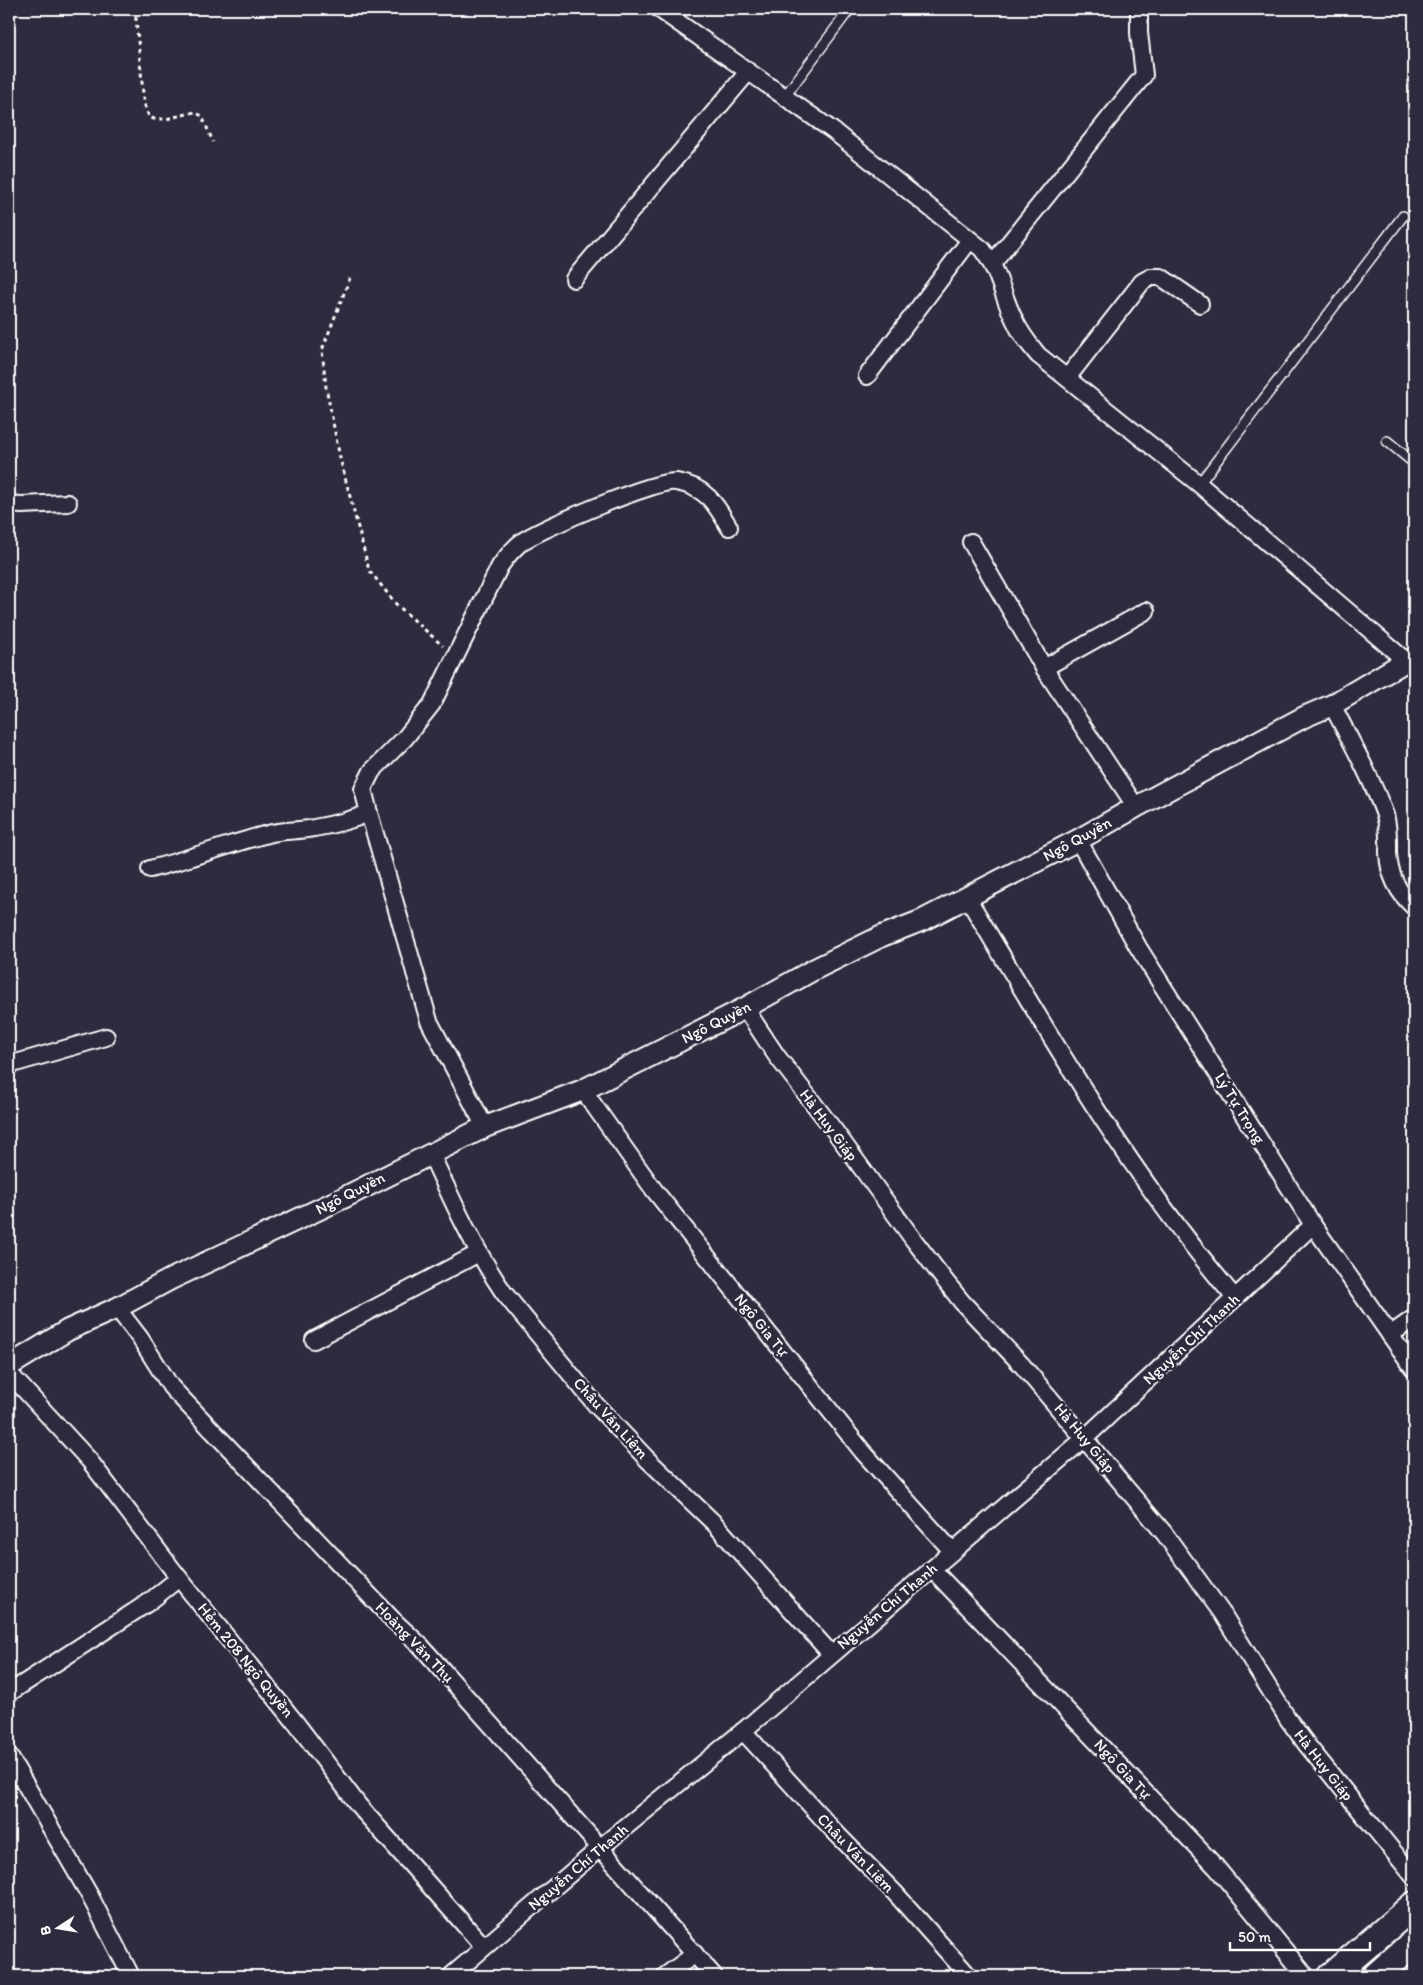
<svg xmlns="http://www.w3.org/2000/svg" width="1423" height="1985" viewBox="0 0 1423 1985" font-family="Itim,sans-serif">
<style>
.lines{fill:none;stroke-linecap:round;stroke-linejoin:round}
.service-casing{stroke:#fff;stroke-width:12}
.minor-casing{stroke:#fff;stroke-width:20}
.tertiary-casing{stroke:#fff;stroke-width:24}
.primary-casing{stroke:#fff;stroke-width:30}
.path{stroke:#fff;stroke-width:3;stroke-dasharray:4 4;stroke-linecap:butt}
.service{stroke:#2f2a3d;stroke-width:9}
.minor{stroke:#2f2a3d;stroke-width:16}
.tertiary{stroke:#2f2a3d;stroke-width:20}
.primary{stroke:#2f2a3d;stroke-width:26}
.labels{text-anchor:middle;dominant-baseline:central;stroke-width:5;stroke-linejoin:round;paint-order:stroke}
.street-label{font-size:16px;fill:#fff;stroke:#2f2a3d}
</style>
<rect width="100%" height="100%" fill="#2f2a3d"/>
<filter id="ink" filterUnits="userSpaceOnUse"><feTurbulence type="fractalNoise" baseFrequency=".02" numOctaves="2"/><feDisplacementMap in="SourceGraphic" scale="10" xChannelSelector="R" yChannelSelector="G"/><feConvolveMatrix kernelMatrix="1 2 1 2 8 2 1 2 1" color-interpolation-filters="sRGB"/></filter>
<g filter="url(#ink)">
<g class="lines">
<defs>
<g id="service">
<path d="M785,96L850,9"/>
<path d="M1387,441L1414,463"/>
<path d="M1199,484L1403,216"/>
</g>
<g id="minor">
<path d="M659,9L832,130L982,249C1000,272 1002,295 1014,319C1020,333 1028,343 1038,355L1199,484L1406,661"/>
<path d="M993,263L1144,75L1139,33V9"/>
<path d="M574,279L748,72"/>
<path d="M867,376L970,240"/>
<path d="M1067,378L1142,282L1151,277H1161L1200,304"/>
<path d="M9,504L21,505L68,503"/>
<path d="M971,542L1044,668L1136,807"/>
<path d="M1044,668L1146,611"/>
<path d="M1332,705C1351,741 1371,777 1385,815C1389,828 1388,840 1388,853C1389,875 1398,893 1414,907"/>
<path d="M369,813L429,1021L485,1127"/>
<path d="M1078,840L1138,947L1313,1225L1414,1369"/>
<path d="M150,869C191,859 230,843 272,833C286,830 300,831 314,828C332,825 352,820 369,813L363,789L372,771L405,738L432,704L500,566C507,556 513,548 523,541C543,528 656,479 676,482C705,486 716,504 729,527"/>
<path d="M967,897C1049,1035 1130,1175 1235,1298"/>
<path d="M745,1008L776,1055L834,1130L913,1239L946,1282L962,1302L1021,1364L1164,1533L1222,1613L1288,1719L1307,1745L1414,1877"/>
<path d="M9,1065L106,1037"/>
<path d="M583,1090L654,1190L863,1452L952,1551"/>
<path d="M431,1154C453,1202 474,1249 504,1293L596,1405L647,1459L715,1524L831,1654"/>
<path d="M117,1308L140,1338L171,1387L393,1620L421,1646L714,1976"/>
<path d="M1390,1335L1414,1318"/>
<path d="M314,1340L479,1253"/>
<path d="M9,1373L89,1460L179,1578L296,1723L359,1806L484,1947"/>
<path d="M932,1569L1216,1867L1306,1976"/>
<path d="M9,1693L149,1602L179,1578"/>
<path d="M743,1731L834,1831L895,1893L969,1976"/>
<path d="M9,1756L89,1894L131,1976"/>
<path d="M451,1976L601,1847L743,1731L1085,1438L1313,1225"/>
<path d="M665,1976L695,1954"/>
</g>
<path id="tertiary" d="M9,1366L68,1330L117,1308L171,1279L343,1198L485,1127L583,1090L745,1008L815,969L882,936L923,920L1078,840L1136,807L1304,717L1332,705L1406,661L1414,659"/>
<g id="primary">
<path d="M1331,1976L1414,1905"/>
<path d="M1376,1976L1414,1942"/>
</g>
</defs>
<use href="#service" class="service-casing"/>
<use href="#minor" class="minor-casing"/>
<use href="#tertiary" class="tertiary-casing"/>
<use href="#primary" class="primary-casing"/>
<g class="path">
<path d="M135,9L144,103L149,117L154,119H166L195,112L202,116L213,142"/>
<path d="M350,278L322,350L326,387L340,458L369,570L396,604L443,646"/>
</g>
<use href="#service" class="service"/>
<use href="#minor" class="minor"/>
<use href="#tertiary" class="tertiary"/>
<use href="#primary" class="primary"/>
</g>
</g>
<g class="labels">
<g class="street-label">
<text transform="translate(1077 839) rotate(-29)">Ngô Quyền</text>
<text transform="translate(716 1022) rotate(-27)">Ngô Quyền</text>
<text transform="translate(1240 1108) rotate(58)">Lý Tự Trọng</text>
<text transform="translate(829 1125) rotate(53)">Hà Huy Giáp</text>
<text transform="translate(350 1193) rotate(-27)">Ngô Quyền</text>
<text transform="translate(762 1325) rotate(51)">Ngô Gia Tự</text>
<text transform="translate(1191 1339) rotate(-43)">Nguyễn Chí Thanh</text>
<text transform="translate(611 1418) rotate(48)">Châu Văn Liêm</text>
<text transform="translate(1085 1438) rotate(50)">Hà Huy Giáp</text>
<text transform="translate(887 1606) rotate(-40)">Nguyễn Chí Thanh</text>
<text transform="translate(415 1642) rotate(46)">Hoàng Văn Thụ</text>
<text transform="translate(246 1660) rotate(51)">Hẻm 208 Ngô Quyền</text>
<text transform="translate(1324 1765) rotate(52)">Hà Huy Giáp</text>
<text transform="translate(1123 1769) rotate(47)">Ngô Gia Tự</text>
<text transform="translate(856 1853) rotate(46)">Châu Văn Liêm</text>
<text transform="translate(578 1867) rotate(-40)">Nguyễn Chí Thanh</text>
</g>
</g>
<rect width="1423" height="1985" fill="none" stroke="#2f2a3d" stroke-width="30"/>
<rect x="15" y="15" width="1393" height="1955" fill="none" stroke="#fff" stroke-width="2" filter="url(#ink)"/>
<g transform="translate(58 1928) rotate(258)" stroke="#2f2a3d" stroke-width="4" paint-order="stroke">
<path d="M0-4L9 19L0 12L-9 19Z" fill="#ffffff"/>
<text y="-8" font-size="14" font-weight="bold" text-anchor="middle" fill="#ffffff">B</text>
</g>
<path d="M1230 1942v8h140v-8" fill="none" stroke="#ffffff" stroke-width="2.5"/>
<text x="1238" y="1942" font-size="15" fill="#ffffff" stroke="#2f2a3d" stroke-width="4" paint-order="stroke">50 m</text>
</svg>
